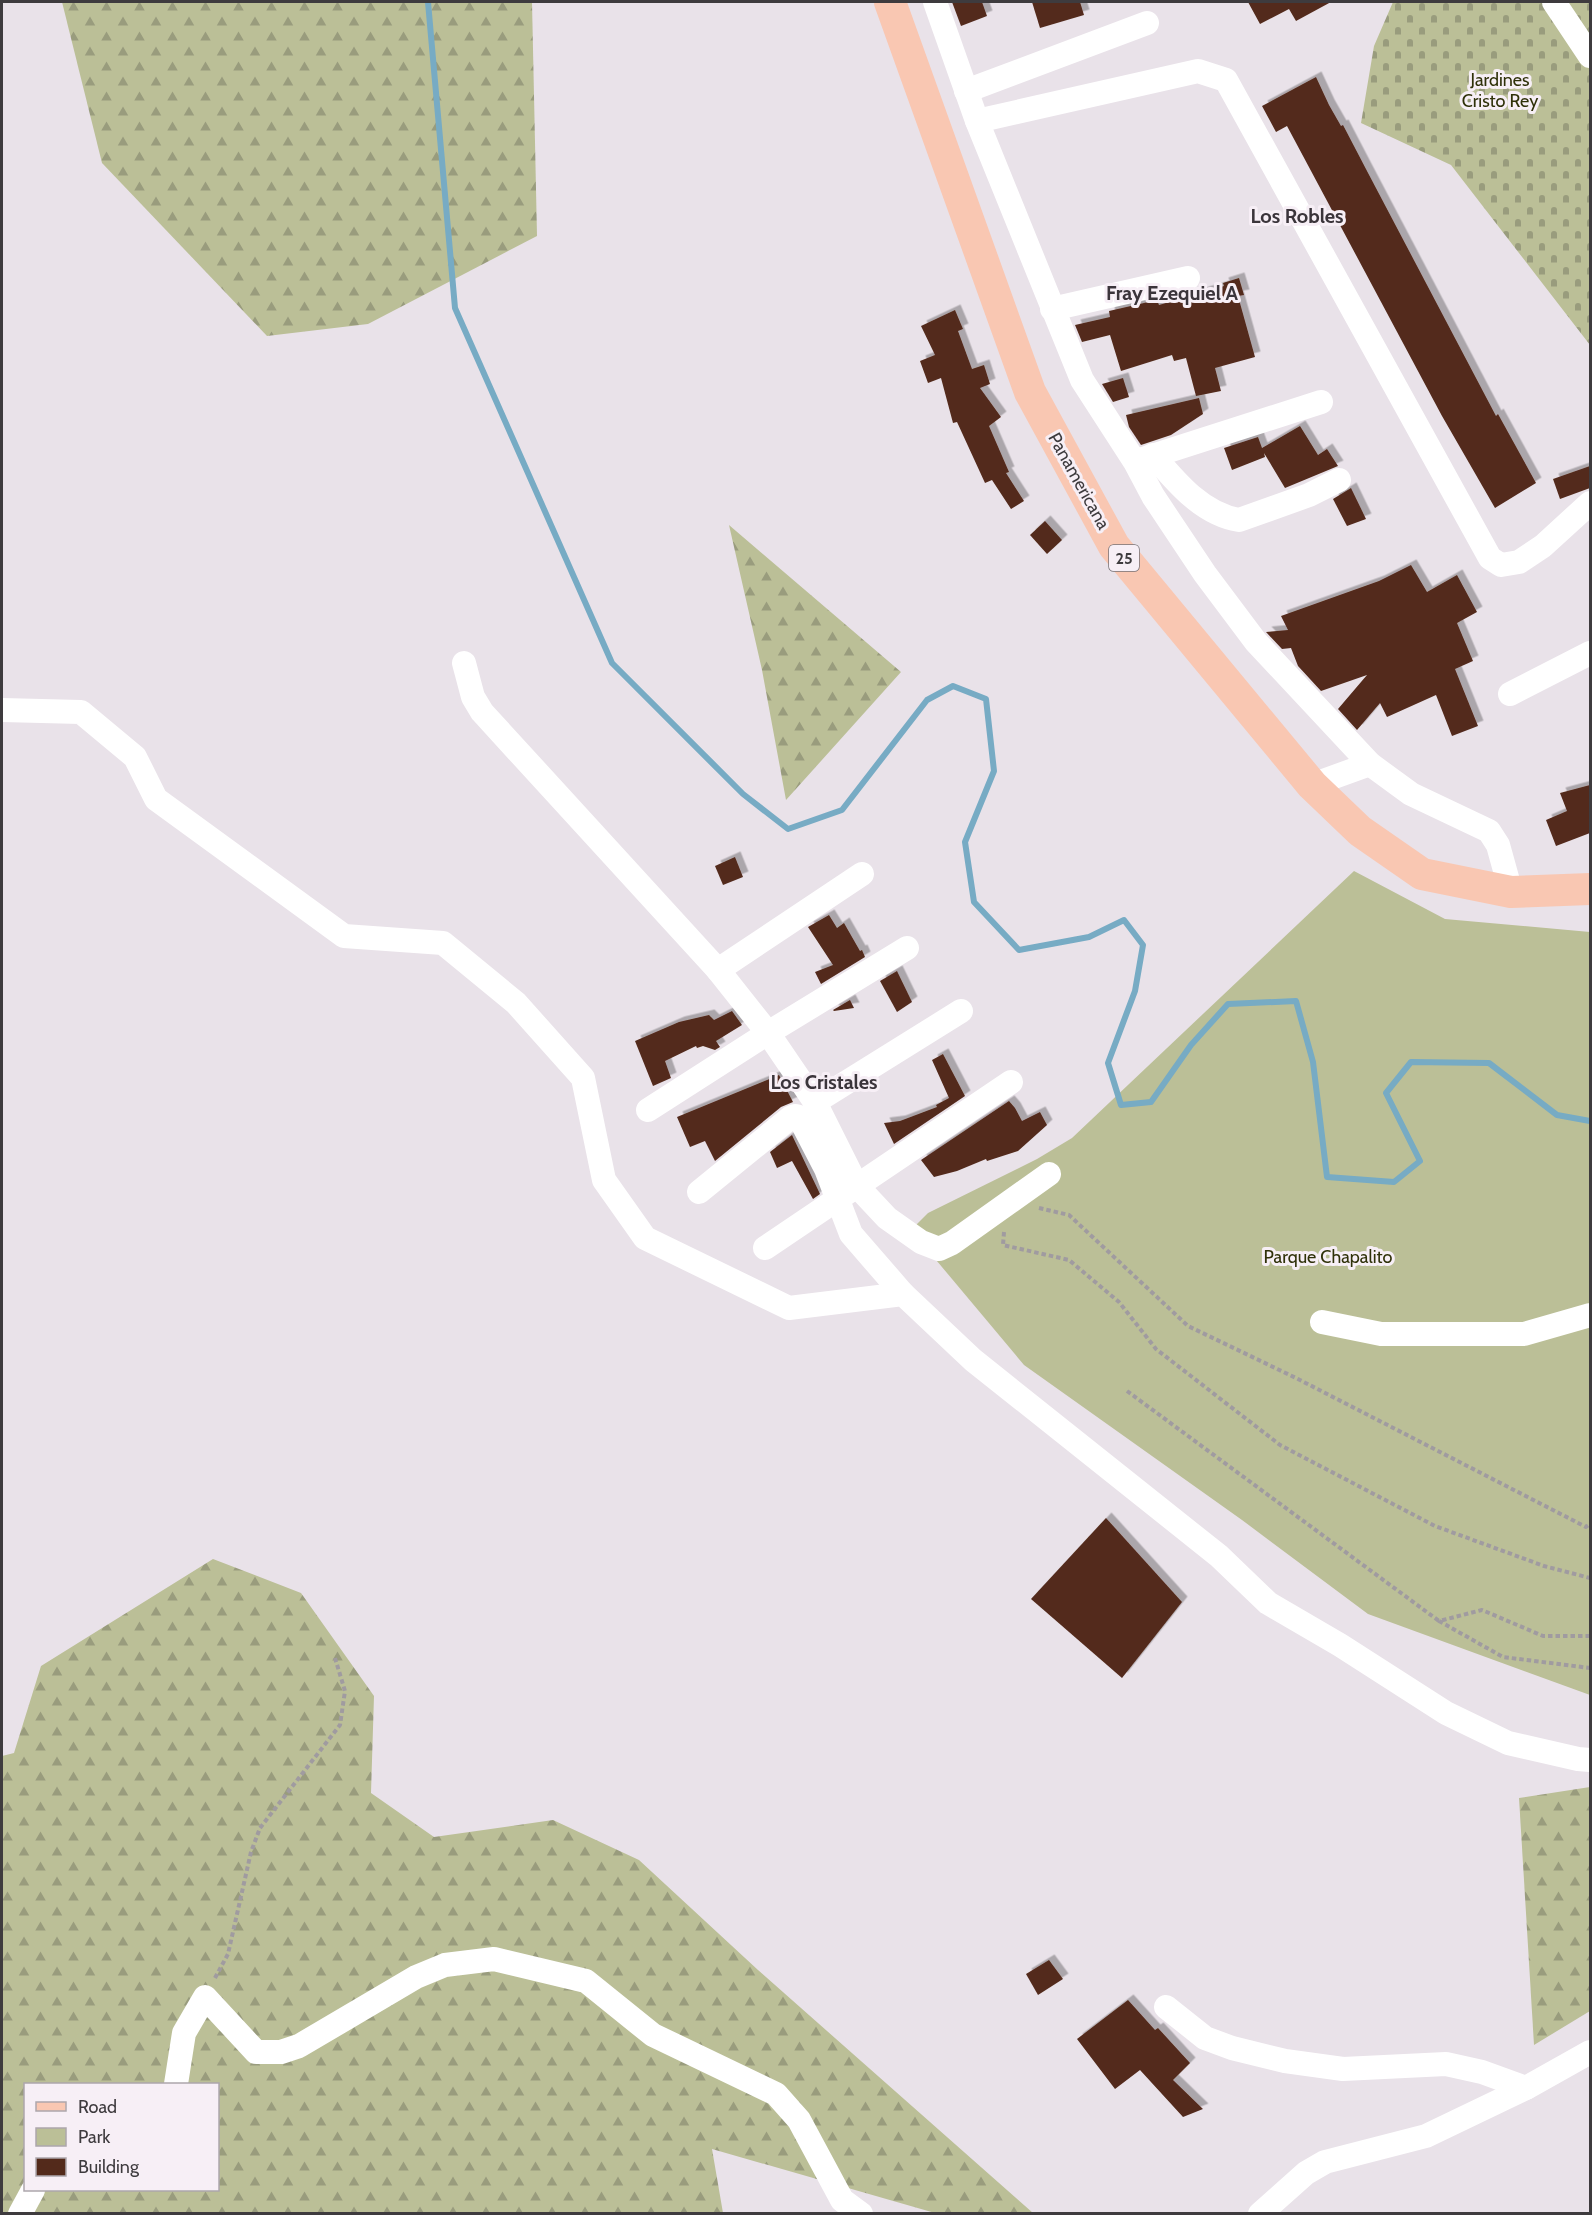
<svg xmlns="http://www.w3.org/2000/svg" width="1592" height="2215" viewBox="0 0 1592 2215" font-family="Cabin,sans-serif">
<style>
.forest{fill:url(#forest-firs);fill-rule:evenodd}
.cemetery{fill:url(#cemetery-stones)}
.green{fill:#bbbf97}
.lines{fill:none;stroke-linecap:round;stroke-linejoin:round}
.stream{stroke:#77abc4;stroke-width:6}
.building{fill:#532a1b;filter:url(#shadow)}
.path{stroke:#a09ba0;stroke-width:4;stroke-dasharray:4.5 3;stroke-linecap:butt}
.minor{stroke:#fff;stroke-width:24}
.major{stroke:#f9c7b2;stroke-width:32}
.labels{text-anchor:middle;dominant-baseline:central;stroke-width:6;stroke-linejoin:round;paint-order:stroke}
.shield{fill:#f7eff6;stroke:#767175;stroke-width:1.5}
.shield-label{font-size:16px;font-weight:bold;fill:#3e3b3e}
.park-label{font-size:18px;fill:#2f3109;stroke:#f7eff6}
.street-label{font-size:18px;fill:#3e3b3e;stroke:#f7eff6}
.neighbourhood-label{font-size:20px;font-weight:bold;fill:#3b353b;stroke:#f7eff6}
</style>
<defs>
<pattern id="forest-firs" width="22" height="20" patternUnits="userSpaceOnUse" patternTransform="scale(1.5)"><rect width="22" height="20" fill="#bbbf97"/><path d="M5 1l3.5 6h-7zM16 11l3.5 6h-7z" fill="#999c7d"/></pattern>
<pattern id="cemetery-stones" width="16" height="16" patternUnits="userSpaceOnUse" patternTransform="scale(1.5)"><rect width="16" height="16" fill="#bbbf97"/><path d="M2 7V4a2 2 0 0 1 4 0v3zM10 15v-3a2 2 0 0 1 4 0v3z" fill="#999c7d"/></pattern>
<filter id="shadow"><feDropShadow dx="5.5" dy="-5.5" stdDeviation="0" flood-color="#0004"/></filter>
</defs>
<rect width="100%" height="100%" fill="#e9e2e9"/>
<g class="forest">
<path d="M62,2H532L537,236L368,324L267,336L102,163Z"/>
<path d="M729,525L901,672L786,800L762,670Z"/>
<path d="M213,1559L301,1593L374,1696L371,1793L434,1837L553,1820L639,1860L758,1970L1033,2213H935L712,2149L723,2213H2V1756L14,1753L41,1666ZM26,2084H218V2190H26Z"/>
<path d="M1590,1787V2011L1534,2045L1519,1798Z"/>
</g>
<path class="cemetery" d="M1393,2H1590V345L1451,165L1361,123L1374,46Z"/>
<path class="green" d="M1354,871L1445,919L1590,932V1695L1368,1614L1242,1520L1024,1365L911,1230L928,1213L1037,1159L1072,1138Z"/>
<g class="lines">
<path class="stream" d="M428,2L455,308L612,663L743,794L788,829L842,810L927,700L953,686L986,699L994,771L965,842L974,902L1019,950L1089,937L1124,920L1143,945L1135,991L1108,1063L1121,1105L1151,1102L1191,1045L1228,1004L1296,1001L1313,1062L1327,1177L1394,1182L1420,1161L1386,1093L1411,1062L1489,1063L1557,1115L1590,1121"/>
</g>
<g class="building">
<path d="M952,2H982L987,16L961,26Z"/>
<path d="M1032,2H1080L1084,15L1040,28Z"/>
<path d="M1248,2H1331L1296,21L1289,9L1260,24Z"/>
<path d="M1316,77L1329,105L1341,126L1343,125L1367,171L1496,416L1498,414L1536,483L1495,508L1442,416L1287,126L1276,132L1262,106Z"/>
<path d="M1239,278L1244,295L1238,296L1255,357L1215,368L1221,391L1196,396L1186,358L1174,361L1172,355L1121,371L1110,335L1082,342L1075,325L1110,317L1109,311L1157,300L1159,305L1224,286L1223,283Z"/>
<path d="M955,310L963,329L958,331L972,369L984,365L990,384L980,388L1001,417L989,426L1009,472L1006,473L1024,501L1011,509L992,480L985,483L957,422L953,423L941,378L928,383L920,361L935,355L921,326Z"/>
<path d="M1123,378L1129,397L1113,402L1102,384Z"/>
<path d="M1199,398L1203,414L1171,435L1141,445L1129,427L1126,415Z"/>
<path d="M1300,426L1318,455L1327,449L1338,466L1285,488L1264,453L1265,457L1232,470L1224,448L1258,437L1262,448Z"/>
<path d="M1590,466V488L1560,499L1553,479Z"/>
<path d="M1351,488L1366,519L1347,526L1333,499Z"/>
<path d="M1045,521L1062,540L1047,554L1030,535Z"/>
<path d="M1411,565L1427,592L1457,575L1477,612L1457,623L1473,661L1455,669L1478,726L1452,736L1436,695L1387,717L1380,703L1357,730L1338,709L1367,675L1321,691L1298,666L1291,648L1282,649L1266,632L1288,630L1281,616L1379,581Z"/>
<path d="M1590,785V833L1556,846L1546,820L1567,811L1560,793Z"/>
<path d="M735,857L743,877L723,885L715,866Z"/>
<path d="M829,915L837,928L844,923L860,951L862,950L865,957L821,984L815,972L833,965L808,927Z"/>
<path d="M897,971L912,1002L897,1012L880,981Z"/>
<path d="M850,1000L854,1008L834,1011L833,1010Z"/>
<path d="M732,1011L742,1025L716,1041L720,1047L715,1050L703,1046L697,1048L696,1046L665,1061L671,1078L653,1086L635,1041L679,1022L709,1015L714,1020Z"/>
<path d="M943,1054L965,1096L894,1144L884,1123L900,1121L937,1107L936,1105L949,1098L932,1060Z"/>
<path d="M779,1075L793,1102L781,1107L715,1161L705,1141L690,1147L677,1117Z"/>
<path d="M1009,1101L1015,1108L1022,1121L1040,1112L1047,1125L1018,1151L987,1161L986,1159L957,1171L934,1177L921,1160Z"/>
<path d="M792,1135L820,1194L813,1199L792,1161L777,1168L770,1152Z"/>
<path d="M1106,1518L1182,1602L1122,1678L1031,1599Z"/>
<path d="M1049,1960L1063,1979L1038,1995L1026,1974Z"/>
<path d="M1128,2000L1155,2030L1158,2028L1190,2063L1173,2080L1203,2109L1183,2117L1140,2070L1115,2089L1077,2039Z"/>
</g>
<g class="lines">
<g class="path">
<path d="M1039,1208L1069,1215L1188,1326L1296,1378L1586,1527L1590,1524"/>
<path d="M1004,1232L1003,1245L1069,1260L1119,1302L1156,1349L1280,1445L1435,1526L1544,1566L1590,1578"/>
<path d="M1127,1391L1439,1621"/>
<path d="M1590,1636H1543L1482,1610L1439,1621L1503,1657L1590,1668"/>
<path d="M215,1978L228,1954L251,1852L260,1828L340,1725L345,1691L335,1658"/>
</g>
<g class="minor">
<path d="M935,2L977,121L1198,71L1226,80L1490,558L1501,565L1519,562L1543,546L1590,503"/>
<path d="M1554,2L1590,56"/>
<path d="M966,91L1147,23"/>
<path d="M977,121L1082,380L1135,462L1153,496L1205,574L1256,642L1370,764L1411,794L1489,831L1498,845L1511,892"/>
<path d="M1052,309L1188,278"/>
<path d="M1153,455C1176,482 1202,514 1239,520L1309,495L1339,480"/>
<path d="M1140,460L1321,402"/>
<path d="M464,663L473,697L482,712L718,970L768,1033L815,1102L857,1186L887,1218L921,1242L939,1249L952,1243L1049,1174"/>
<path d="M1510,694L1590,653"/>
<path d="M2,710L81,712L135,757L156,799L344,936L443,943L516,1003L583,1078L604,1180L645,1238L789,1308L903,1294L973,1360L1219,1556L1268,1603L1340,1645L1446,1713L1508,1743L1578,1759L1590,1760"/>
<path d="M1312,785L1370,764"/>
<path d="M718,970L862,874"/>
<path d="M815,1102L961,1011"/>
<path d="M648,1110L768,1033L907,948"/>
<path d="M699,1192L790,1118L795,1116L799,1117L826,1169L851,1234L903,1294"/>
<path d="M765,1248L1011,1082"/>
<path d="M1322,1322L1381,1334H1524L1590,1315"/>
<path d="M1166,2007L1205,2038L1232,2048L1285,2061L1343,2069L1446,2064L1482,2072L1526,2088"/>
<path d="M176,2084L184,2033L205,1997L256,2052H281L299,2046L416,1977L445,1965L494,1959L586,1981L653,2035L776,2094L799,2120L842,2200L861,2214"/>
<path d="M20,2214L33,2190"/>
<path d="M1260,2214L1306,2173L1325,2162L1426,2136L1526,2088L1590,2052"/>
</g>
<path class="major" d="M890,2L1030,392L1114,546L1312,785L1360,831L1422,874L1511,892L1590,889"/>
</g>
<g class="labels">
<rect class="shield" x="1109" y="545" width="30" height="26" rx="4.5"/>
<g class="shield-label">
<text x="1124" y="558">25</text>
</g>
<g class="park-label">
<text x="1500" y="80">Jardines<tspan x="1500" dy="21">Cristo Rey</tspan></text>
<text x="1328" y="1257">Parque Chapalito</text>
</g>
<g class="street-label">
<text transform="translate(1079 481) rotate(61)">Panamericana</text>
</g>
<g class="neighbourhood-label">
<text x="1297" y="216">Los Robles</text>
<text x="1172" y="293">Fray Ezequiel A</text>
<text x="824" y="1082">Los Cristales</text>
</g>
</g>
<rect width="1592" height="2215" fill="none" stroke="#3e3b3e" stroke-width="6"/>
<rect x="24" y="2083" width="195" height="108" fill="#f7eff6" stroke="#ada7ac" stroke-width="1.5"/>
<rect x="36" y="2102" width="30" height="9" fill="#f9c7b2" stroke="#ada7ac" stroke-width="1.5"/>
<text x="78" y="2113" font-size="18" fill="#3e3b3e">Road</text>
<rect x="36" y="2128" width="30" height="18" fill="#bbbf97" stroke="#ada7ac" stroke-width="1.5"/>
<text x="78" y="2143" font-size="18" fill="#3e3b3e">Park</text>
<rect x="36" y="2158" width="30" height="18" fill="#532a1b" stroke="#ada7ac" stroke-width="1.5"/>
<text x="78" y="2173" font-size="18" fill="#3e3b3e">Building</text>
</svg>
